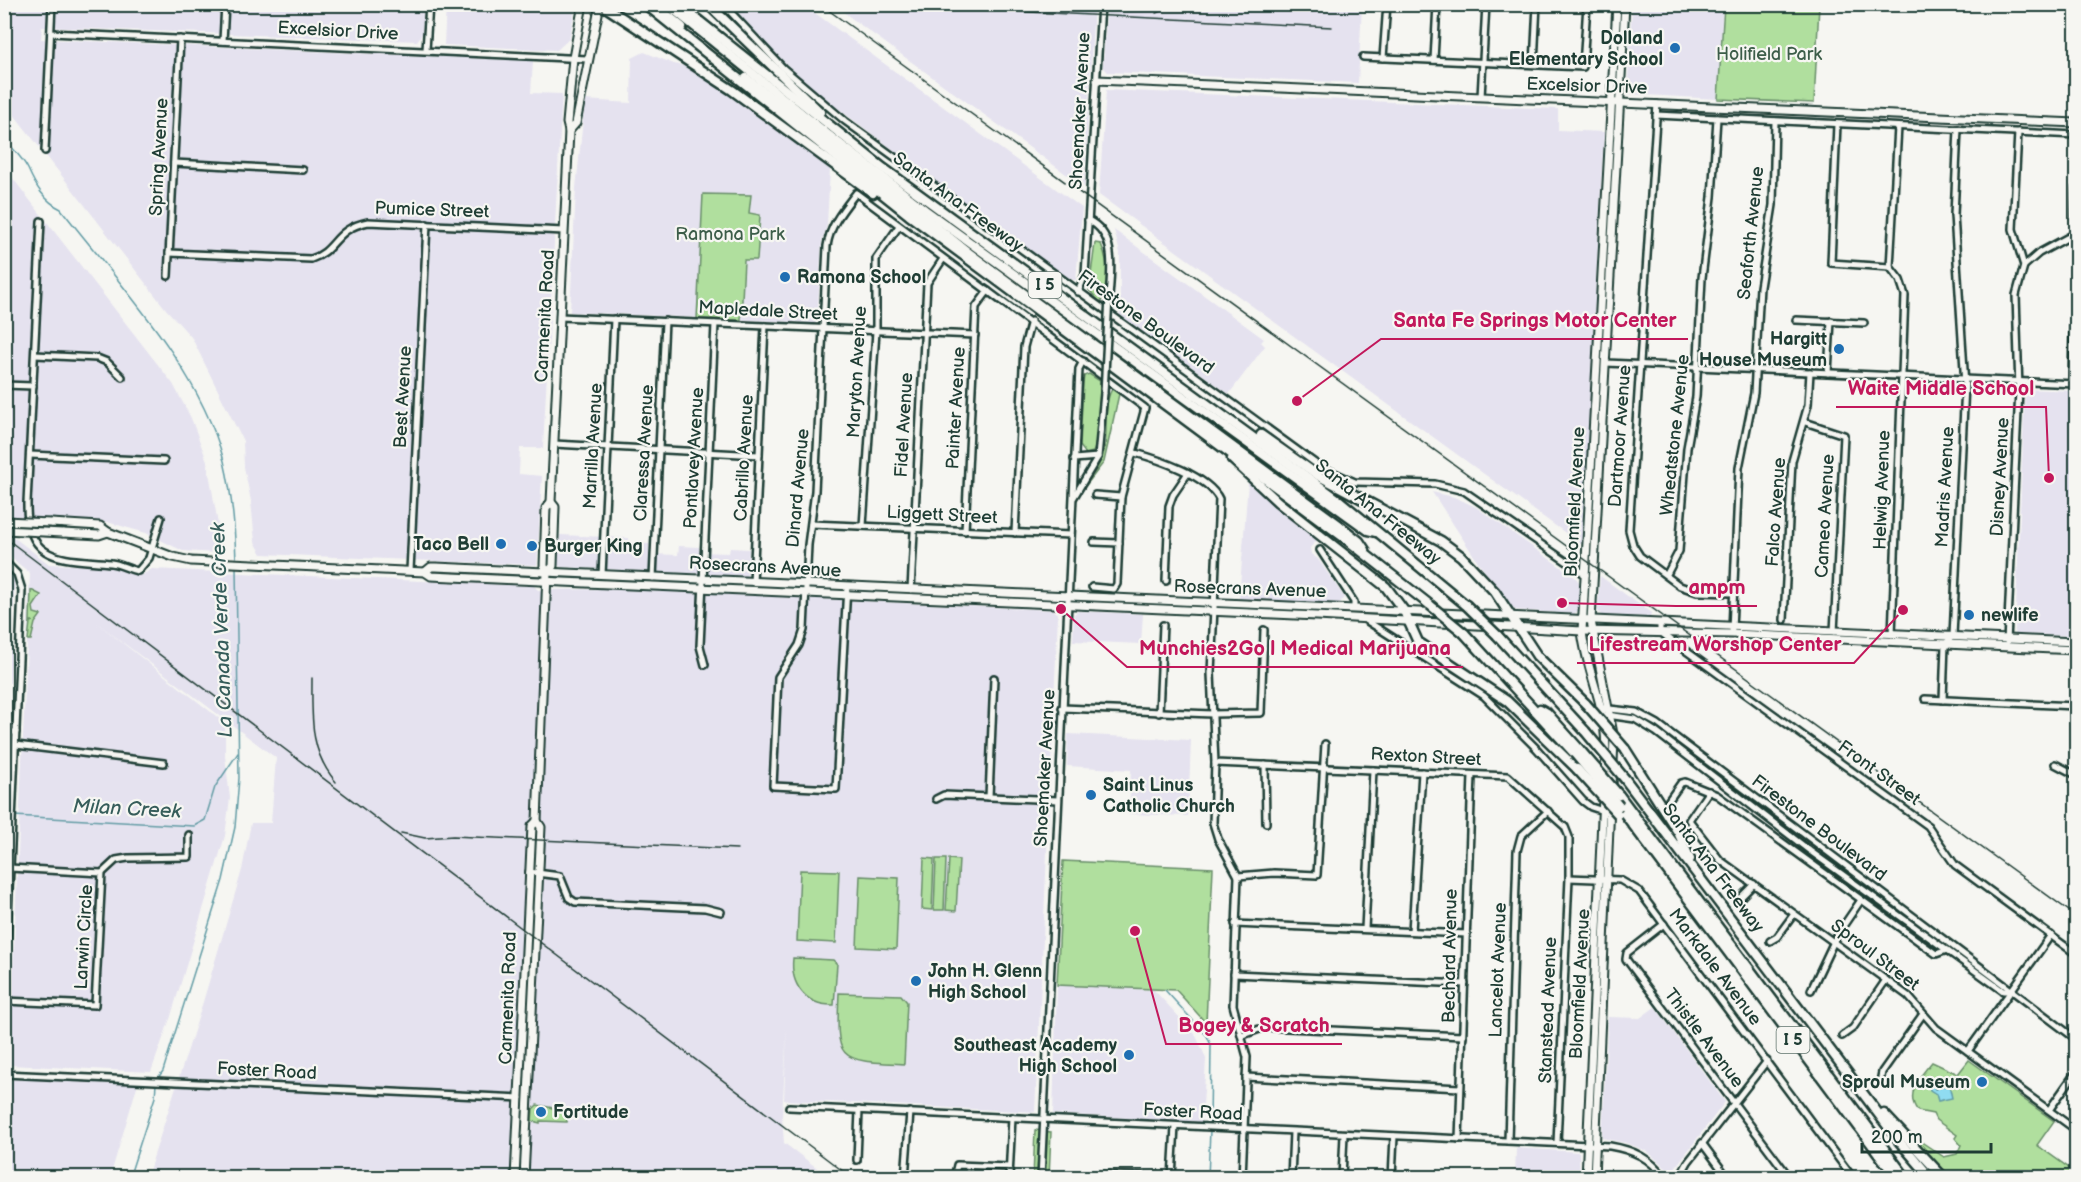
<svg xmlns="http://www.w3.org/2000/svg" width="2081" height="1182" viewBox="0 0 2081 1182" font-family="'Balsamiq Sans',sans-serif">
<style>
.built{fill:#e5e2ef}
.green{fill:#b0df9e;stroke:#688e69;stroke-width:1.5}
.water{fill:#90dcf1;stroke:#639ca5;stroke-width:1.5}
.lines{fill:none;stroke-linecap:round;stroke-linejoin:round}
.stream{stroke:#639ca5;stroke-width:1.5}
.minor-casing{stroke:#1f3d34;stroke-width:10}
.major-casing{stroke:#1f3d34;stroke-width:11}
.highway-casing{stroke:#1f3d34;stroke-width:13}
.minor{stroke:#f6f6f2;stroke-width:5}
.major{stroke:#f6f6f2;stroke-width:7}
.highway{stroke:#f6f6f2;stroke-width:8}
.rail{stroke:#1f3d34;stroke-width:1.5}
.minor-bridge-casing{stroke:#1f3d34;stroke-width:10;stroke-linecap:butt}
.major-bridge-casing{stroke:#1f3d34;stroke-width:11;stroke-linecap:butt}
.highway-bridge-casing{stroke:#1f3d34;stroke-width:13;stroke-linecap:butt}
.minor-bridge{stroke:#f6f6f2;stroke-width:5}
.major-bridge{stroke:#f6f6f2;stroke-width:7}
.highway-bridge{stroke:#f6f6f2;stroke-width:8}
.poi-dot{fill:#1f6fb2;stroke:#f6f6f2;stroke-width:2}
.labels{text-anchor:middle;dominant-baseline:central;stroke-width:4.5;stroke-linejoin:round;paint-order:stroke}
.shield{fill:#f6f6f2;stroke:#60746d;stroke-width:1.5}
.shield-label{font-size:16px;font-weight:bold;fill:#1f3d34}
.street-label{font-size:18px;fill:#1f3d34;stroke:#f6f6f2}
.poi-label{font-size:18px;font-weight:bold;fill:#1f3d34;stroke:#f6f6f2;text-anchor:start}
.park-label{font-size:18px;fill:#3c5d49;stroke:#f6f6f2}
.water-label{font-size:20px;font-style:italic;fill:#365d5a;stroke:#f6f6f2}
.leader{fill:none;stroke:#c2185b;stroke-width:2}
.callout-dot{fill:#c2185b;stroke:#f6f6f2;stroke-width:2}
.callout-label{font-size:20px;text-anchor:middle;font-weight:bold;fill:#c2185b;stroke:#f6f6f2;stroke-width:4.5;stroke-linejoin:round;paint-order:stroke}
</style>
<rect width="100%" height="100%" fill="#f6f6f2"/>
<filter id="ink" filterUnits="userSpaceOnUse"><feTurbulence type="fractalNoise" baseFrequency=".0167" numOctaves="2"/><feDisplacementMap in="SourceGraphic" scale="12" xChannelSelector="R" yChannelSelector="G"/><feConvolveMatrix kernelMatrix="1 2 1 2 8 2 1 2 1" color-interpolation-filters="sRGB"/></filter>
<g filter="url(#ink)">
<g class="built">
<path d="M5,4L424,5L422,34L417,41L42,27L41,39L533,61L531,93L562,94L543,448H520L519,474L542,476L537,565L262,554L255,542L251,501L244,467L243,441L192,338L165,308L5,103Z"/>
<path d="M446,5L576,4V5L569,39L557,50L444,45Z"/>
<path d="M731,5H804L1082,208L1076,280L1067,279L817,93L775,53Z"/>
<path d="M834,5H1094L1084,187L866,29Z"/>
<path d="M1107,5H1362L1358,83L1108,72L1103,67Z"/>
<path d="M1632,5H1723L1718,99L1627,94Z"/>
<path d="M644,52L674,64L689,67L765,118L830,169L827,225L822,241L817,321L815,323L570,312L576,188L585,100L631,103L632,58Z"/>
<path d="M1106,90L1558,109V130L1604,132L1582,545L1099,195Z"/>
<path d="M4,167L173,384L191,418L207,461L219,530L217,553L183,551L146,533L107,522L5,516Z"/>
<path d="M1114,230L1264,339L1261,342L1265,346L1229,394L1120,315V253Z"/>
<path d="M2025,389L2076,391V636L2015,634Z"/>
<path d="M1248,482L1317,540L1310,548L1311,554L1318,559L1344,597L1340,603L1239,599Z"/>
<path d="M1432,492L1454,497L1476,507L1575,577L1579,582L1578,611L1573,614L1515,610L1480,565Z"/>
<path d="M4,530L49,564L117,567L142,575L152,569L534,586L538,590L606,589L1054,610L1058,614L1035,1112L784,1100L787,1028L782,1117L784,1143L829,1177H147L200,1012L242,870L251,823H271L276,758L97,623L225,723V756L230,798L225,836L171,1016L151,1072L9,1065L30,573L5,553Z"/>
<path d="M560,535L629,538V543L649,544V554L678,555L679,546L699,547V552L729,553L730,548L749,549L748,573L746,576L561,567L558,565Z"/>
<path d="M4,563L14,567L15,573L10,683H4Z"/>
<path d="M1600,576L1651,613L1650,617L1601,615L1598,611Z"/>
<path d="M1078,611L1143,614L1141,644L1073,641L1074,614Z"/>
<path d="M1068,734L1191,740L1188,816L1129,814L1131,770L1067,766Z"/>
<path d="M1057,985L1154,990L1195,1034L1203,1051L1206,1059L1202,1122L1053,1114Z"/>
<path d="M1655,1007L1725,1102L1671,1173L1647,1151L1626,1143L1602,1138L1608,1017L1640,1018Z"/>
<path d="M13,1079L138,1083L110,1177H5L6,1084Z"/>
<path d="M1516,1148L1579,1152L1580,1177H1515Z"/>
</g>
<g class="green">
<path d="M1724,5H1819L1814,103L1718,99Z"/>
<path d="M703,194L751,195L749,213L760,215L757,260H744L741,320L697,319Z"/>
<path d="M1095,243L1101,244C1108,260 1112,290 1100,302L1089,290Z"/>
<path d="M1089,374L1100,381C1099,401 1103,433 1093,452L1086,454L1080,446L1083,383L1084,376Z"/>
<path d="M1112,389L1119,394L1104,462L1084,488C1092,476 1101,465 1104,451C1109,431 1102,407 1112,389Z"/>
<path d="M31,590L41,595L33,607L34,613L41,615L35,623L31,640H28L30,622L33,621H30Z"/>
<path d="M924,858L934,859L932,910L922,909Z"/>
<path d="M936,859H946L944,910H934Z"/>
<path d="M949,859L959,860L956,911L946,910Z"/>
<path d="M1063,861L1213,868L1206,1023L1176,990L1057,985Z"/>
<path d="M800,870L839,871L836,943L797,941Z"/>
<path d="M860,876L899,878L896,949L857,947Z"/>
<path d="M793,958L833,960L837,964L834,1005C806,1006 790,985 793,958Z"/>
<path d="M839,993L901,995L907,1002L904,1064C836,1061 836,1060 839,993Z"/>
<path d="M1969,1060L2054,1121L2037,1145L2076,1173V1177H1950L1908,1133L1944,1157L1957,1154L1961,1145L1955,1138L1957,1135L1936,1120L1933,1114L1918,1111C1904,1094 1920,1076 1932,1062L1958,1074Z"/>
<path d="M537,1105L559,1109L567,1117V1122L540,1121V1123L532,1121L533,1109Z"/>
<path d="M1035,1130L1051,1132L1049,1177L1033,1178Z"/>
</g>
<path class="water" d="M1933,1084L1935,1089L1949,1084L1952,1098L1938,1101L1936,1094L1930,1090L1929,1085Z"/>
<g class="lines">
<g class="stream">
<path d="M4,138C12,148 23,158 28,169C35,185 44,201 61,209C119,284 199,367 224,461C232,494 235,528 236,561"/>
<path d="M14,816L194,826L205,820L215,787L238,753"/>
<path d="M1165,990L1207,1036L1211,1045L1210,1126"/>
<path d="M157,1079L163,1071L223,880L235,827L239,778L236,566"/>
<path d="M129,1178L155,1097L156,1084"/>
<path d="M1208,1178L1210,1130"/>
</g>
<defs>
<g id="minor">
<path d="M723,4L783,68L845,121L1319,466L1355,482L1435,484L1464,491L1586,575"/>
<path d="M51,33L587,59"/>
<path d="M223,41L225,4"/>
<path d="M426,50L429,4"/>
<path d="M1363,57L1583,67L1587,4"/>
<path d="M1383,58L1387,4"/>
<path d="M1434,60L1437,4"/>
<path d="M1534,64L1537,4"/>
<path d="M1481,97L1486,4"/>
<path d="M1657,104L1629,530L1633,545L1640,556L1680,586L1697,592L1733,593"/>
<path d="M1656,115L2076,135"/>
<path d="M1837,124L1831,263L1890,267"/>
<path d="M45,151L52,4"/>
<path d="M174,163L303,170"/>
<path d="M1088,220C1117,234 1111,269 1109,297"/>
<path d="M41,221L27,503C26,565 65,558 111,563C121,564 129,570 138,571L149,558L161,518"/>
<path d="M169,253L311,259C337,251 333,229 368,222L564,231"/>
<path d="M2024,266L2039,253L2076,233"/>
<path d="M168,276L180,39"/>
<path d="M1078,292L1085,275L1101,4"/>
<path d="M560,317L975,335"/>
<path d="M1796,320L1864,323"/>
<path d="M35,355L97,358L107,362L122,377"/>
<path d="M1606,363L2076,384"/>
<path d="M1828,373L1831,321"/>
<path d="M2072,384L2076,188"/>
<path d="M4,385L33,386"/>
<path d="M1805,422L1844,435L1834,632"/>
<path d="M554,444L759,455"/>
<path d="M1135,453C1158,459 1208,476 1219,499L1211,673L1215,763L1213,823L1218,839L1238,876L1233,1005L1247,1057L1242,1178"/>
<path d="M30,455L164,461"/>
<path d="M1074,459L1098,457"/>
<path d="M1095,495L1121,497"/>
<path d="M1074,497L1098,457L1104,393"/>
<path d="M811,524L1071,535"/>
<path d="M863,526L876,331V259L899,226"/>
<path d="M965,531L976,307L988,291"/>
<path d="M1015,533L1024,347L1031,321"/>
<path d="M1094,542L1119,543"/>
<path d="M1320,550L1354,602V609"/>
<path d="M4,561L17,574L22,590L4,1007"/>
<path d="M410,571L427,224"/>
<path d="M1667,574L1679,551L1687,448L1696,397L1702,278L1712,197L1717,118"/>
<path d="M602,575L614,319"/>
<path d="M653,578L665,321"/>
<path d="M1166,581L1169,506L1173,495L1188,473"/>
<path d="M753,583L765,326"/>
<path d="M847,586L836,789L773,786L778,677L799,645L804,630L808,545L815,491L827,246C830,225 843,210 856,193L1145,408L1121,497L1117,584L1114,589L1092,587"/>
<path d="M911,590L927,283L943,259"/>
<path d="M1364,619L1484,696L1537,749L1583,801L1591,807L1606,812"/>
<path d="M1784,620L1792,461L1808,405L1810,372"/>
<path d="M1660,623V632L1928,826L1955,865L2076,954"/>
<path d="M1732,630L1739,468L1754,393L1760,287L1773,205L1775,121"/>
<path d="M1892,635L1905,295L1900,280L1890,267L1898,127"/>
<path d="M2007,642L2019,390L2016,295L2024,266L2013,229L2018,132"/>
<path d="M705,665L700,646L715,324"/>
<path d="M1925,699L2076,706"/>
<path d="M1943,700L1945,644L1953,636L1965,385L1954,215L1958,129"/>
<path d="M1062,708L1212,714L1261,713L1264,630"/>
<path d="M1601,708L1636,712L1658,724L2076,1039"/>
<path d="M1159,713L1163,625"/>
<path d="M1607,715L1635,719L1656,732L1810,851L2003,991H2010"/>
<path d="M4,732H16"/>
<path d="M16,745L164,763"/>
<path d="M1215,763L1508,776L1565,827L1569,837V878L1557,1143"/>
<path d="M2055,764L2076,775"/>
<path d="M1265,765L1266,823"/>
<path d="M1709,791L1689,820L1720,860L1908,996L1936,1028L2076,1130"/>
<path d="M989,797L994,678"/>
<path d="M936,799L944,795L1058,800"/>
<path d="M1669,800L1681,783L1685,782L1717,795L1936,954L1947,950"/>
<path d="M529,872L560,876L569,898L575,902L705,908L721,912"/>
<path d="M102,873L116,860L128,858L189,857V835"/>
<path d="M1238,876L1274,873L1317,875L1325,744"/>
<path d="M1569,878L1620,880L1639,891L1853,1178"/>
<path d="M1739,899L1754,884"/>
<path d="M1235,924L1467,934"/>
<path d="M1664,924L1627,953L1626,959L1790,1178"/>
<path d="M1365,929L1373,770"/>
<path d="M1412,931L1422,772"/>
<path d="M1770,941L1777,937L1794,914"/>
<path d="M1234,974L1465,984"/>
<path d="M1811,990L1837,935L1861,900"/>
<path d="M5,1001L95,1005L102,873L9,868"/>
<path d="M1243,1035L1265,1027L1463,1036"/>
<path d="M1842,1036L1853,1028L1886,980"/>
<path d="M1968,1051L2051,935"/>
<path d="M4,1074L520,1098"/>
<path d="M1246,1077L1460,1088"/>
<path d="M1880,1082L1882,1072L1923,1014"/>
<path d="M789,1107L1610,1146C1634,1150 1650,1158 1665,1178"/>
<path d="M2049,1110L2076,1072"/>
<path d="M1459,1139L1472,775"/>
<path d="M1508,1141L1517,851L1521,836L1548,811"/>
<path d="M1702,1143L1728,1178"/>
<path d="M857,1160L859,1110"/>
<path d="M905,1178L910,1112"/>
<path d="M954,1178L957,1165L1009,1167"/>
<path d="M1009,1178L1012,1117"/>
<path d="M1041,1178L1079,369L1083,361"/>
<path d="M1075,1178V1174L1173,1177"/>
<path d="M1172,1178L1175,1126"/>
<path d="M1291,1178L1293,1132"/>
<path d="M1342,1178L1344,1134"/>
<path d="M1392,1178L1394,1136"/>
<path d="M1679,1178L1688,1162L1767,1061"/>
</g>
<g id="major">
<path d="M1097,80L2076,123"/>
<path d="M569,131L576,123L600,4"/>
<path d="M51,523L100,526L108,532L173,557L191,561L425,572L431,576L1317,616L1582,631L1732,634L2076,650"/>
<path d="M63,533L99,535L108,532"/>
<path d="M425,572L431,567H436L2076,642"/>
<path d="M547,573L553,566L555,507L551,502L569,131L567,123L573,58L583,4"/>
<path d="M1605,779C1606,757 1607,735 1602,713C1596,685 1585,660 1582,631L1617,4"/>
<path d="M1612,787L1614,739L1591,621L1625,4"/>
<path d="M515,1178L532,826L537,821"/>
<path d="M524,1178L541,827L537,821L547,573L544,566L546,508L551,502"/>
<path d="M1586,1178L1603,796"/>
<path d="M1594,1178L1610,804"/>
</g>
<g id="highway">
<path d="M601,4L732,90L873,193"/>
<path d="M645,4L909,215L1346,539L1430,605"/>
<path d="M654,4L682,27"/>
<path d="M667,4L826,133L925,210L1368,530L1376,532"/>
<path d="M678,4L883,168L1340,501L1466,605"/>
<path d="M708,4L820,112"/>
<path d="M746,78L969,253L1339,525L1359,541L1365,550"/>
<path d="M1261,435L1319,476L1441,541L1461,556L1495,592L1537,656L1586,704"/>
<path d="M1232,459L1278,502L1386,587L1404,611L1418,642L1507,701L1577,769"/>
<path d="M1464,633L1575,754"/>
<path d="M1497,635L1585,731"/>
<path d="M1540,709L1547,713L1580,750"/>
<path d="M1625,749L1678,832L1690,859"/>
<path d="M1625,779L1899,1141L1931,1178"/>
<path d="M1619,795L1906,1178"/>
<path d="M1619,806L1897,1178"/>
<path d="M1884,1114L1944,1178"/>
</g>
</defs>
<use href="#minor" class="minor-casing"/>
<use href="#major" class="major-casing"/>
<use href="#highway" class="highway-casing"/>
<use href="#minor" class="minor"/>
<use href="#major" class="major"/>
<use href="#highway" class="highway"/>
<g class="rail">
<path d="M820,4L2076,916"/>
<path d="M869,4L1332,27"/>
<path d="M1156,13L1177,4"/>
<path d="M4,537L852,1178"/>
<path d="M312,678C312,717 309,751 336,782"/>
<path d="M401,833L425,838L453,836L737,849"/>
</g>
<defs>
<path id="minor-bridge" d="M1104,393L1109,297"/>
<g id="major-bridge">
<path d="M4,521L51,523"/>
<path d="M4,530L63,533"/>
</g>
<g id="highway-bridge">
<path d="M1430,605L1464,633"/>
<path d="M1466,605L1497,635"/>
<path d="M1586,704L1625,749"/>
<path d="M1585,731L1625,779"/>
<path d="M1580,750L1619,795"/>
<path d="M1575,754L1619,806"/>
<path d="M1577,769L1618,814"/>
</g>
</defs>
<use href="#minor-bridge" class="minor-bridge-casing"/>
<use href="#major-bridge" class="major-bridge-casing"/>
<use href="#highway-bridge" class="highway-bridge-casing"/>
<use href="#minor-bridge" class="minor-bridge"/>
<use href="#major-bridge" class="major-bridge"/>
<use href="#highway-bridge" class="highway-bridge"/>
</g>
</g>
<g class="poi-dot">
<circle cx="1675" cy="48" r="6"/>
<circle cx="785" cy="277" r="6"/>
<circle cx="1839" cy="349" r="6"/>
<circle cx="501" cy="544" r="6"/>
<circle cx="532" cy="546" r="6"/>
<circle cx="1969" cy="615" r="6"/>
<circle cx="1091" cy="795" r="6"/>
<circle cx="916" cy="981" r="6"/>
<circle cx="1129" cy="1055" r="6"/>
<circle cx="1982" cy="1082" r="6"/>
<circle cx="541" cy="1112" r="6"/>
</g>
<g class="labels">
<g class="shield">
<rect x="1028.5" y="272" width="33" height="26" rx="4.5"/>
<rect x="1776.5" y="1027" width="33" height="26" rx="4.5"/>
</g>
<g class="shield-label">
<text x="1045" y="285">I 5</text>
<text x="1793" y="1040">I 5</text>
</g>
<g class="street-label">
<text transform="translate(338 31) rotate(3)">Excelsior Drive</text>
<text transform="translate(1587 86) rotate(2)">Excelsior Drive</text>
<text transform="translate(1080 111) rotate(-87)">Shoemaker Avenue</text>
<text transform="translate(159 157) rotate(-87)">Spring Avenue</text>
<text transform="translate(958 202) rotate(36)">Santa Ana Freeway</text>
<text transform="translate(432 210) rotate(2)">Pumice Street</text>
<text transform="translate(1751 233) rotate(-84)">Seaforth Avenue</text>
<text transform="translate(768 311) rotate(3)">Mapledale Street</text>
<text transform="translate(545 316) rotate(-87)">Carmenita Road</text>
<text transform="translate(1146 322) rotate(36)">Firestone Boulevard</text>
<text transform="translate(857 372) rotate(-87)">Maryton Avenue</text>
<text transform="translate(403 397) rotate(-87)">Best Avenue</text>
<text transform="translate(956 408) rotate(-87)">Painter Avenue</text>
<text transform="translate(904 425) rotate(-87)">Fidel Avenue</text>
<text transform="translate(1675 435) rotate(-84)">Wheatstone Avenue</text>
<text transform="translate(1620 436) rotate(-86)">Dartmoor Avenue</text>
<text transform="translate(593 446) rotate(-87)">Marrilla Avenue</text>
<text transform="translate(644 453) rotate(-87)">Claressa Avenue</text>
<text transform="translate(694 458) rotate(-87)">Pontlavey Avenue</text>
<text transform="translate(744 458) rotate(-87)">Cabrillo Avenue</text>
<text transform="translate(2000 477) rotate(-87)">Disney Avenue</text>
<text transform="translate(1945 487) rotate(-87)">Madris Avenue</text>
<text transform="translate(798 488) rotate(-85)">Dinard Avenue</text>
<text transform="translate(1882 490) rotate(-88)">Helwig Avenue</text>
<text transform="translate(1575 502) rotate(-87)">Bloomfield Avenue</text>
<text transform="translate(1378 512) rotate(39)">Santa Ana Freeway</text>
<text transform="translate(1776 512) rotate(-86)">Falco Avenue</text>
<text transform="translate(942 515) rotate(3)">Liggett Street</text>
<text transform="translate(1825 516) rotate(-87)">Cameo Avenue</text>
<text transform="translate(765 567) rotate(3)">Rosecrans Avenue</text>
<text transform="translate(1250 589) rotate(2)">Rosecrans Avenue</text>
<text transform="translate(1426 757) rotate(3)">Rexton Street</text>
<text transform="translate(1045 768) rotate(-87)">Shoemaker Avenue</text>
<text transform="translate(1879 773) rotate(36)">Front Street</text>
<text transform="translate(1819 828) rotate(37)">Firestone Boulevard</text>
<text transform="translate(1713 868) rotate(53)">Santa Ana Freeway</text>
<text transform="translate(84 937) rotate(-87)">Larwin Circle</text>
<text transform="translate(1875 955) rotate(37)">Sproul Street</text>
<text transform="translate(1450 956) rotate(-89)">Bechard Avenue</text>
<text transform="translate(1715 967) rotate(53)">Markdale Avenue</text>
<text transform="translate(1498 970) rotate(-88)">Lancelot Avenue</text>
<text transform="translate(1580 984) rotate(-87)">Bloomfield Avenue</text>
<text transform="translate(508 998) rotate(-88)">Carmenita Road</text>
<text transform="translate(1548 1010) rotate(-88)">Stanstead Avenue</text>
<text transform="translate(1704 1038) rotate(53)">Thistle Avenue</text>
<text transform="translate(267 1071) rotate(3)">Foster Road</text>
<text transform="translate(1193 1112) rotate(3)">Foster Road</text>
</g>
<g class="poi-label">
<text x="1663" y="38" text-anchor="end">Dolland<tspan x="1663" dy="21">Elementary School</tspan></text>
<text x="797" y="277">Ramona School</text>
<text x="1827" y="339" text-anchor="end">Hargitt<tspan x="1827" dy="21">House Museum</tspan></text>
<text x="489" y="544" text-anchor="end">Taco Bell</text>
<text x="544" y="546">Burger King</text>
<text x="1981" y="615">newlife</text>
<text x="1103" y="785">Saint Linus<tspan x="1103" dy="21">Catholic Church</tspan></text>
<text x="928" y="971">John H. Glenn<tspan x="928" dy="21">High School</tspan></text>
<text x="1117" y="1045" text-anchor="end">Southeast Academy<tspan x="1117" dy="21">High School</tspan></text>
<text x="1970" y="1082" text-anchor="end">Sproul Museum</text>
<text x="553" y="1112">Fortitude</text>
</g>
<g class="park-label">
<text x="1769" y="54">Holifield Park</text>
<text x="730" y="234">Ramona Park</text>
</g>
<g class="water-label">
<text transform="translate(222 630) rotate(-92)">La Canada Verde Creek</text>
<text transform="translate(127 809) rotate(3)">Milan Creek</text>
</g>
</g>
<path class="leader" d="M1297 401L1381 339H1688M2049 478L2046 407H1836M1562 603L1676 606H1757M1903 610L1854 663H1577M1061 609L1127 667H1463M1135 931L1166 1044H1342"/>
<g class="callout-dot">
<circle cx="1297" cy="401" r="6"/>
<circle cx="2049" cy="478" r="6"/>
<circle cx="1562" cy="603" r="6"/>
<circle cx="1903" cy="610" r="6"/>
<circle cx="1061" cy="609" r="6"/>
<circle cx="1135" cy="931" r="6"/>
</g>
<g class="callout-label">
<text x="1535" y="327">Santa Fe Springs Motor Center</text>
<text x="1941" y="395">Waite Middle School</text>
<text x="1717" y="594">ampm</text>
<text x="1715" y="651">Lifestream Worshop Center</text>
<text x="1295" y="655">Munchies2Go | Medical Marijuana</text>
<text x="1254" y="1032">Bogey &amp; Scratch</text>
</g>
<rect width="2081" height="1182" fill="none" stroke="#f6f6f2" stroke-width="24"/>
<rect x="12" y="12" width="2057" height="1158" fill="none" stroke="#1f3d34" stroke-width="2" filter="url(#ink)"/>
<path d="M1862 1143v9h129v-9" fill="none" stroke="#1f3d34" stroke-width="3"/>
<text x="1871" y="1143" font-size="18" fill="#1f3d34" stroke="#f6f6f2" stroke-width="4.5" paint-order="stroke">200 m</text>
</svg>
